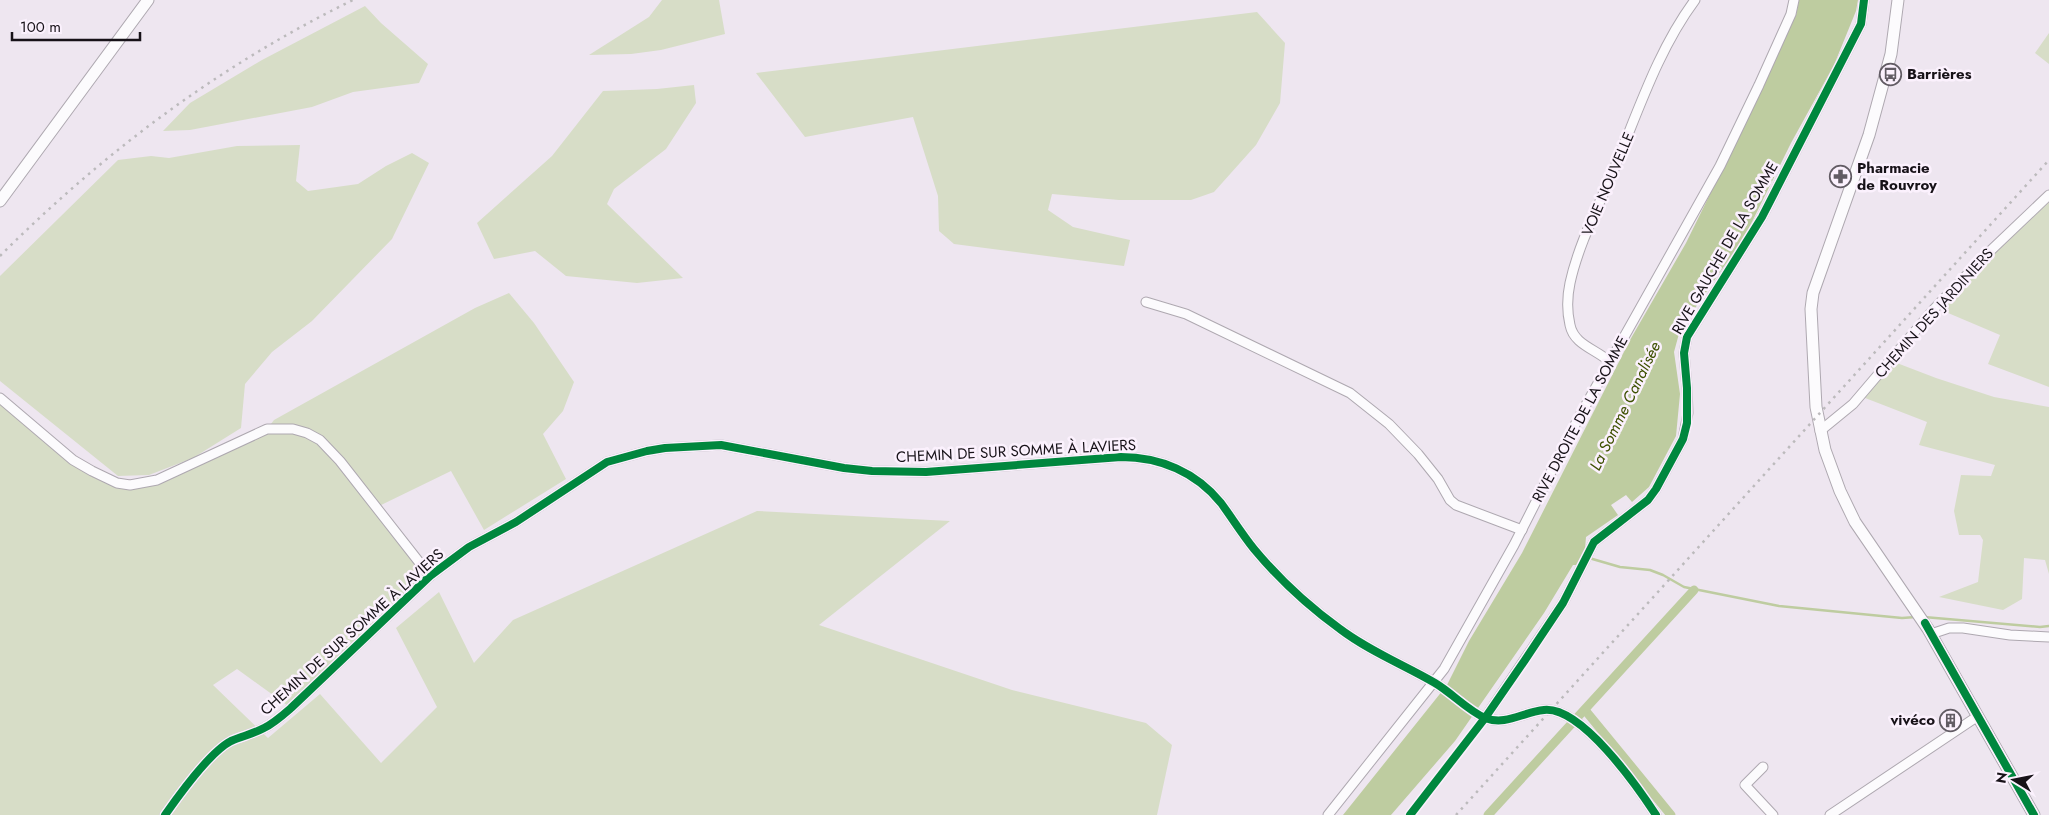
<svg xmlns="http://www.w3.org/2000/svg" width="2049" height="815" viewBox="0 0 2049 815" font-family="Jost,sans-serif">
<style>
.green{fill:#d7ddc7}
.water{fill:#becca0}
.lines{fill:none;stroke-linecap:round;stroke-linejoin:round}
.stream{stroke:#becca0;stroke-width:2.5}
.canal{stroke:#becca0;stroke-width:9}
.minor-casing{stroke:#aea8b0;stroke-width:11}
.major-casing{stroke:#aea8b0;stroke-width:13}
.minor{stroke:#fcfbfd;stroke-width:9}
.major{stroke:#fcfbfd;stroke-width:11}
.rail{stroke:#bcbabc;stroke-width:2.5;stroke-dasharray:2.5 5;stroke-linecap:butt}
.cycleway-casing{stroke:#fbf1fd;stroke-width:11}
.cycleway{stroke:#00873e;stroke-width:8}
.labels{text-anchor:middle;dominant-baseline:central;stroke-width:5;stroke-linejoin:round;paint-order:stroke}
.poi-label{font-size:15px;font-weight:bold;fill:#171218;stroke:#fbf1fd;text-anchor:start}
.street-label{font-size:15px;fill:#171218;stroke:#fbf1fd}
.water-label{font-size:16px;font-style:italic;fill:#3e5102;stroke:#fbf1fd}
</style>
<rect width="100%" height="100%" fill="#eee6f0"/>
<g class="green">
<path d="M662,0H719L725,34L661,50L631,54L589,55L649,17Z"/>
<path d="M365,6L381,23L428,64L419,83L353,92L312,107L190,130L163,131L190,103L262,60Z"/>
<path d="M1257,12L1285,43L1280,103L1256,145L1214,192L1191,200H1119L1052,194L1048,210L1073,227L1130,240L1124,266L954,244L939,231L938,196L913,117L805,137L756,73Z"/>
<path d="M2049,33V64L2035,53Z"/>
<path d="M694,85L696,103L666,149L614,189L607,204L683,278L637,283L566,276L535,251L494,259L477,223L552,156L603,91L657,89Z"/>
<path d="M300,145L296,181L308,191L358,184L386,166L412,153L429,163L392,239L312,321L272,352L245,384L241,428L193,458L149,475L118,476L0,381V276L118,160L151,156L169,158L237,146Z"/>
<path d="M2049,202V387L1988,364L2000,335L1941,310L1993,255Z"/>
<path d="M509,293L534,323L574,382L563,411L543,434L566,479L484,530L451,471L377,507L430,576L291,708L237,669L213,685L268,738L320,694L381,763L437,707L396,628L439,592L474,663L513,620L757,511L950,521L819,625L1012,690L1146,723L1172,745L1157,815H0V398L60,449L117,483L157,480L267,429L274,420L475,308Z"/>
<path d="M1889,360L1936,378L1994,397L2049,407V574L2045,560L2024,558L2022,599L2003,610L1939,597L1978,582L1983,540L1980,535H1959L1954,511L1961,475L1991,476L1995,465L1919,445L1927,422L1860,396Z"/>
</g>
<path class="water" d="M1799,0H1858L1856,11L1834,65L1791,143L1745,236L1680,330L1674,352L1680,394L1676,436L1649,487L1632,502L1626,495L1611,505L1618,515L1586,537L1585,549L1577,565H1573L1544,613L1455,741L1391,815H1343L1447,685L1469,641L1522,553L1630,340L1686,243L1743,127L1796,15Z"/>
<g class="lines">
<g class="stream">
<path d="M1589,558L1620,567L1650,570L1663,575L1684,587L1779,606L1902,618L1916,617"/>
<path d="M1924,617L2040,627L2049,626"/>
</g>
<g class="canal">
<path d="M1585,710L1671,815"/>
<path d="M1488,815L1694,590"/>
</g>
<defs>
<g id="minor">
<path d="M1146,302L1186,314L1350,393L1389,424L1418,454L1438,479L1450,500L1456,505L1522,530"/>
<path d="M1610,362C1596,349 1574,345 1570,325C1567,312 1567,297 1570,283C1578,246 1597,209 1612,174C1637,115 1657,51 1695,0"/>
<path d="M0,398L73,460L92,471L117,483L130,485L157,480L267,429H293L307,433L320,440L340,461L430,576"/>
<path d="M1820,431L1853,404L1934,309L1987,254L2049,195"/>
<path d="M1931,634L1949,628H1963L2010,635L2049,637"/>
<path d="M1485,718L1563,603L1594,542L1648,500L1656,489L1683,439L1688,413L1687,388L1684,353L1687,337L1762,217L1861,24L1864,0"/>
<path d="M1763,767L1745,785L1773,815"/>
<path d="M165,815C179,795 210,752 231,741C242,736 253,734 264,728C274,723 283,715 291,708L430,576L469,547L516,522L607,462L647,451L665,448L721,445L844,468L872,471L926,472L1121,457C1160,457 1196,472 1221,503C1232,518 1242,534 1254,549C1279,579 1308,606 1340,629C1369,651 1404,665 1435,683C1452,693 1467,710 1485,718C1506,726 1523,712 1544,710C1581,706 1637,786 1656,815"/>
<path d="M1328,815L1444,669L1514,545L1578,419L1720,166L1759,85L1791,14L1794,0"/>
<path d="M1830,815L1978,716"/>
</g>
<g id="major">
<path d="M1898,0L1891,54L1869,135L1813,293L1811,309L1816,407L1825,450L1840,491L1855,522L1928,629L2034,815"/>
<path d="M0,201L148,0"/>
</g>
</defs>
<use href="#minor" class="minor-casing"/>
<use href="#major" class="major-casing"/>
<use href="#minor" class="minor"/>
<use href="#major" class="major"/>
<g class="rail">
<path d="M0,256C104,152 220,65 353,0"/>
<path d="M1456,815L2049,160"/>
</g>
<defs>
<g id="cycleway">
<path d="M1925,623L2034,815"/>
<path d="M165,815C179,795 210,752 231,741C242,736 253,734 264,728C274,723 283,715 291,708L430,576L469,547L516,522L607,462L647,451L665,448L721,445L844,468L872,471L926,472L1121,457C1160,457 1196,472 1221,503C1232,518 1242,534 1254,549C1279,579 1308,606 1340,629C1369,651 1404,665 1435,683C1452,693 1467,710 1485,718C1506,726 1523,712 1544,710C1581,706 1637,786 1656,815"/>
<path d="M1410,815L1485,718L1525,660L1563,603L1594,542L1648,500L1656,489L1683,439L1687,423V388L1684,353L1687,337L1762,217L1861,24L1864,0"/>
</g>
</defs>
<use href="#cycleway" class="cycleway-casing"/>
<use href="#cycleway" class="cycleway"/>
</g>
<defs>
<symbol id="bus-ring" viewBox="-11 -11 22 22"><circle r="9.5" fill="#fbf1fd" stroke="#625c64" stroke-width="1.5"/><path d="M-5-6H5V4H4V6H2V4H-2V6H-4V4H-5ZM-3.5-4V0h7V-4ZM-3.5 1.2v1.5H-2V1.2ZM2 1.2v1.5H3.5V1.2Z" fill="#625c64"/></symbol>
<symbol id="pharmacy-ring" viewBox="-11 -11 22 22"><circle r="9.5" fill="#fbf1fd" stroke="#625c64" stroke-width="1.5"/><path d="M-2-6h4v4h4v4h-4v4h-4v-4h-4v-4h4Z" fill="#625c64"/></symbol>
<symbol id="building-ring" viewBox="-11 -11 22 22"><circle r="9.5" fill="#fbf1fd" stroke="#625c64" stroke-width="1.5"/><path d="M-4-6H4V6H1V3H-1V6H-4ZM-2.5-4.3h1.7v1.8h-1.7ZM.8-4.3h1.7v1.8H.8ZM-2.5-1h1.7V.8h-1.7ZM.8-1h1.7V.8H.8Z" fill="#625c64"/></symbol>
</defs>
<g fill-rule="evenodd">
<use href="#bus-ring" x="1878" y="62" width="25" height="25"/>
<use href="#pharmacy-ring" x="1828" y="164" width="25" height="25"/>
<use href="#building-ring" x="1938" y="708" width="25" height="25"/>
</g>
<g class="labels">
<g class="poi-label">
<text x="1907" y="74">Barrières</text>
<text x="1857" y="168">Pharmacie<tspan x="1857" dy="17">de Rouvroy</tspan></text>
<text x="1935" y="720" text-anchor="end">vivéco</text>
</g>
<g class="street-label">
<text transform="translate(1608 184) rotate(-67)">VOIE NOUVELLE</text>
<text transform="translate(1725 248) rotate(-60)">RIVE GAUCHE DE LA SOMME</text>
<text transform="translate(1934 313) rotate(-48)">CHEMIN DES JARDINIERS</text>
<text transform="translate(1580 419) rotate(-62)">RIVE DROITE DE LA SOMME</text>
<text transform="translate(1016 451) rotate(-3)">CHEMIN DE SUR SOMME À LAVIERS</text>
<text transform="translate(352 632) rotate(-42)">CHEMIN DE SUR SOMME À LAVIERS</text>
</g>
<g class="water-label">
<text transform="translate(1625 406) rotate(-64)">La Somme Canalisée</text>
</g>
</g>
<g transform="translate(2014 780) rotate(280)" stroke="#fbf1fd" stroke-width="4" paint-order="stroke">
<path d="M0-4L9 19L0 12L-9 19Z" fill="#171218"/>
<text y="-8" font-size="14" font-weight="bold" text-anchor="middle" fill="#171218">N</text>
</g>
<path d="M12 32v8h128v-8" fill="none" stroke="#171218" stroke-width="2.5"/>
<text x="20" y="32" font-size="15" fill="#171218" stroke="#fbf1fd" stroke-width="4" paint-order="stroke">100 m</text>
</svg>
